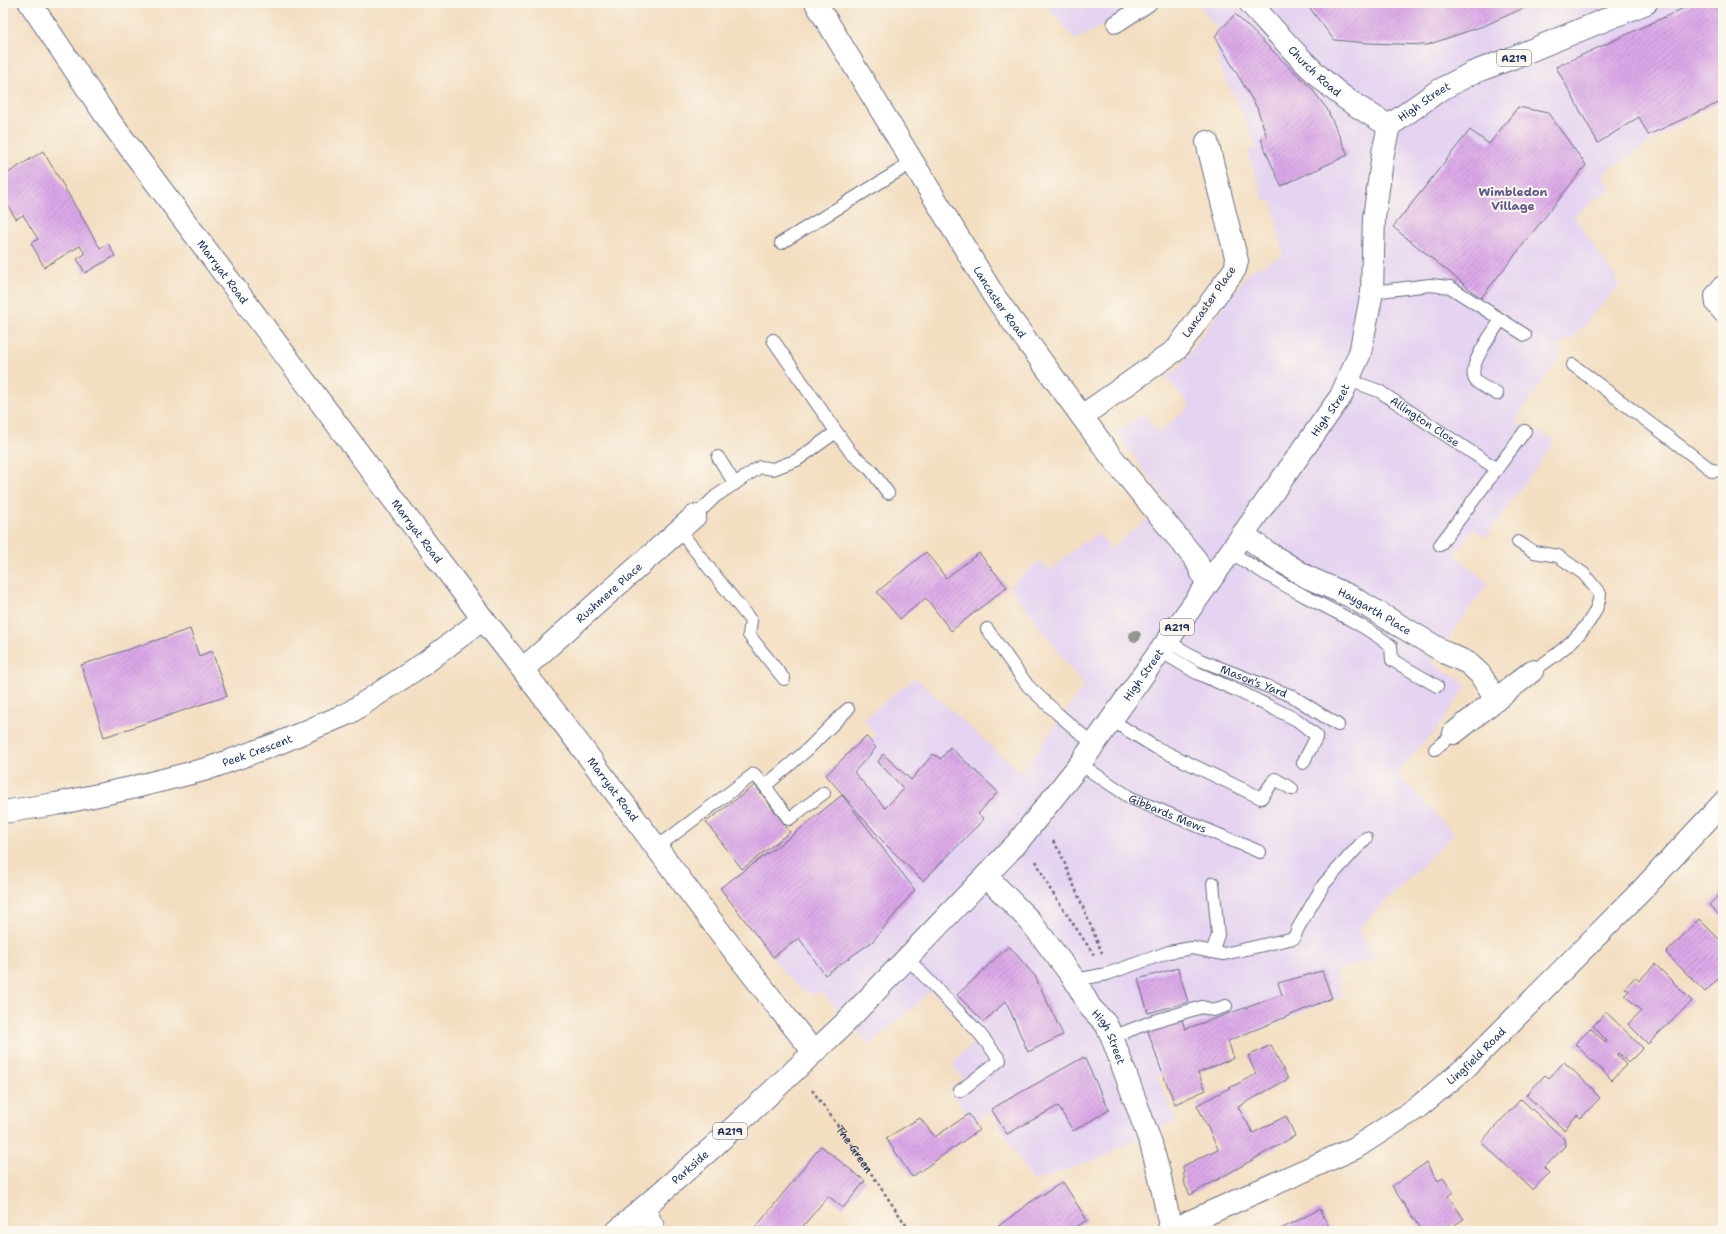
<svg xmlns="http://www.w3.org/2000/svg" width="1726" height="1234" viewBox="0 0 1726 1234" font-family="'Shantell Sans',sans-serif">
<style>
.built{fill:#e4d3f1}
.building{fill:url(#building-hatch)}
.lines{fill:none;stroke-linecap:round;stroke-linejoin:round}
.service-casing{stroke:#676c81;stroke-width:14}
.pedestrian-casing{stroke:#676c81;stroke-width:19}
.minor-casing{stroke:#676c81;stroke-width:24}
.tertiary-casing{stroke:#676c81;stroke-width:24}
.primary-casing{stroke:#676c81;stroke-width:24}
.path{stroke:#676c81;stroke-width:2.5;stroke-dasharray:3 3;stroke-linecap:butt}
.service{stroke:#fff;stroke-width:12}
.pedestrian{stroke:#fff;stroke-width:17}
.minor{stroke:#fff;stroke-width:22}
.tertiary{stroke:#fff;stroke-width:22}
.primary{stroke:#fff;stroke-width:22}
.tree{fill:#919590}
.labels{text-anchor:middle;dominant-baseline:central;stroke-width:4;stroke-linejoin:round;paint-order:stroke}
.shield{fill:#fbf7ec;stroke:#5e6b89;stroke-width:1}
.shield-label{font-size:10px;font-weight:bold;fill:#1b2f5e}
.street-label{font-size:11px;fill:#1b2f5e;stroke:#fbf7ec}
.neighbourhood-label{font-size:12px;font-weight:bold;fill:#5e598e;stroke:#fbf7ec}
</style>
<defs>
<pattern id="building-hatch" width="6" height="6" patternUnits="userSpaceOnUse"><rect width="6" height="6" fill="#dba8e8"/><path d="M-1 1l2-2M0 6l6-6M5 7l2-2" fill="none" stroke="#b189bf"/></pattern>
</defs>
<rect width="100%" height="100%" fill="#fbf7ec"/>
<filter id="ink" filterUnits="userSpaceOnUse"><feTurbulence type="fractalNoise" baseFrequency=".025" numOctaves="2"/><feDisplacementMap in="SourceGraphic" scale="8" xChannelSelector="R" yChannelSelector="G"/><feConvolveMatrix kernelMatrix="1 2 1 2 8 2 1 2 1" color-interpolation-filters="sRGB"/></filter>
<filter id="wash" filterUnits="userSpaceOnUse"><feTurbulence type="fractalNoise" baseFrequency=".012" numOctaves="4" result="noise"/><feDisplacementMap in="SourceGraphic" scale="16" xChannelSelector="R" yChannelSelector="G"/><feGaussianBlur stdDeviation="0.9" result="paint"/><feColorMatrix in="noise" values="0 0 0 0 0 0 0 0 0 0 0 0 0 0 0 0 0 1.4 0 .05"/><feComposite in="paint" operator="in"/></filter>
<g filter="url(#wash)">
<rect width="100%" height="100%" fill="#f3dec1"/>
<g class="built">
<path d="M1045,3H1138L1109,22L1075,40Z"/>
<path d="M1199,3H1723V95L1602,174L1611,189L1574,216L1620,284L1570,341L1566,338L1558,349L1562,353L1515,422L1556,440L1511,502L1487,537L1473,529L1455,555L1488,583L1431,663L1453,676H1456L1466,686L1436,731L1418,748L1398,774L1454,834L1358,929L1378,958L1335,971L1343,996L1181,1062L1183,1067L1157,1077L1176,1121L1125,1145L1093,1162L1091,1160L1070,1169L1033,1181L991,1112L972,1123L950,1089L963,1079L952,1064L962,1055L960,1054L972,1044L969,1032L932,990L870,1045L822,992L816,994L811,993L801,989L783,972L773,957L799,938L872,942L915,891L845,798L844,794L830,776L875,736L863,719L910,682L915,678L1021,773L1084,686L1009,586L1040,561L1050,571L1084,541L1086,543L1099,533L1110,549L1140,525L1169,505L1117,433L1144,413L1158,433L1190,406L1165,376L1178,370L1229,298L1240,287L1239,286L1250,271L1283,256L1272,200L1265,202L1247,152L1256,148L1244,116L1220,68L1214,31L1218,28L1210,20Z"/>
</g>
<g id="blocks">
<g class="building">
<path d="M1306,3H1535L1486,25L1427,45L1368,43L1334,40Z"/>
<path d="M1695,3H1723V101L1648,135L1639,117L1598,143L1556,67Z"/>
<path d="M1235,14L1312,89L1327,109L1348,155L1281,186L1261,140L1267,137L1257,108L1215,36Z"/>
<path d="M1518,107L1548,113L1586,165L1481,298L1393,227L1470,130L1489,144Z"/>
<path d="M43,151L100,248L108,243L115,256L85,273L77,259L85,254L80,246L44,267L31,243L38,239L23,215L16,219L3,198V176Z"/>
<path d="M926,552L946,578L979,553L1007,587L951,631L926,598L900,619L877,592Z"/>
<path d="M190,629L199,656L212,651L227,696L104,737L81,665Z"/>
<path d="M866,736L876,748L854,772L885,808L904,789L878,762L883,754L911,780L933,754L941,759L950,747L998,792L978,814L984,819L923,881L886,845L826,775Z"/>
<path d="M755,785L790,832L742,869L706,822Z"/>
<path d="M842,795L915,890L872,942L825,975L799,938L773,957L720,888L790,837Z"/>
<path d="M1723,891V919L1709,905Z"/>
<path d="M1699,919L1723,943V974L1705,992L1666,953Z"/>
<path d="M1009,946L1035,976L1063,1035L1028,1052L1006,1001L984,1022L957,995Z"/>
<path d="M1655,964L1692,1001L1648,1044L1628,1024L1641,1011L1625,995L1629,991L1625,988L1635,977L1639,981Z"/>
<path d="M1178,968L1188,1002L1148,1013L1138,979Z"/>
<path d="M1322,971L1332,998L1228,1041L1234,1058L1198,1073L1206,1090L1175,1104L1162,1072L1147,1029L1181,1017L1185,1029L1282,995L1278,983Z"/>
<path d="M1606,1012L1643,1048L1628,1063L1618,1053L1617,1055L1626,1065L1612,1080L1575,1044L1590,1028L1606,1043L1607,1041L1593,1026Z"/>
<path d="M1271,1045L1288,1079L1238,1107L1253,1133L1286,1116L1295,1136L1190,1195L1185,1185L1183,1166L1218,1149L1197,1105L1256,1074L1248,1056Z"/>
<path d="M1084,1057L1109,1110L1073,1131L1058,1106L1007,1134L991,1109Z"/>
<path d="M1564,1062L1594,1090L1593,1091L1600,1098L1581,1118L1577,1115L1564,1130L1526,1095L1545,1075L1549,1078Z"/>
<path d="M1521,1099L1564,1139L1565,1146L1544,1168L1549,1173L1533,1190L1481,1142Z"/>
<path d="M969,1114L979,1130L912,1177L886,1138L920,1118L935,1137Z"/>
<path d="M821,1146L865,1181L843,1208L828,1196L799,1231H753Z"/>
<path d="M1426,1163L1438,1181L1443,1178L1453,1192L1448,1196L1464,1219L1445,1231H1425L1423,1228L1421,1230L1392,1186Z"/>
<path d="M1063,1182L1087,1220L1070,1231H992L1029,1203Z"/>
<path d="M1320,1209L1331,1231H1277Z"/>
</g>
</g>
</g>
<g filter="url(#ink)">
<use href="#blocks" fill-opacity="0" stroke="#676c81" stroke-width="1"/>
<g class="lines">
<defs>
<g id="service">
<path d="M781,243L913,162"/>
<path d="M1372,292L1430,285L1450,287L1525,335"/>
<path d="M773,340L851,453L871,470L888,493"/>
<path d="M1573,365L1713,471L1723,470"/>
<path id="s2" d="M1349,380L1379,391L1497,469"/>
<path d="M1497,394C1491,390 1480,386 1476,381C1465,368 1493,332 1501,320"/>
<path d="M718,457L735,484"/>
<path d="M695,516L716,496L760,467L773,469L797,460L836,432"/>
<path d="M679,530L751,621L749,635L784,679"/>
<path d="M1518,542L1534,552L1558,556L1584,574L1600,594C1597,626 1558,655 1532,671"/>
<path d="M1440,545L1525,431"/>
<path d="M1230,552C1253,566 1276,581 1301,594C1332,611 1362,623 1391,646L1392,660L1437,686"/>
<path d="M987,629L1028,686L1058,714L1094,745"/>
<path id="s3" d="M1167,641L1200,660L1292,696L1338,725"/>
<path d="M1160,651L1197,673L1238,691L1297,720L1317,736L1303,763"/>
<path d="M1111,720L1155,747L1261,798L1275,779L1292,789"/>
<path d="M1435,749L1454,733"/>
<path id="s4" d="M1080,764L1131,798L1260,852"/>
<path d="M765,786L789,819L824,793"/>
<path d="M656,848L754,774L765,786L807,750L848,709"/>
<path d="M1212,952L1218,935L1213,883"/>
<path d="M907,958L980,1034L1000,1060L960,1091"/>
<path d="M1075,980L1107,974L1169,952L1192,948L1224,954L1294,938L1298,928L1324,884L1366,838"/>
<path d="M1112,1037L1151,1022L1202,1007L1213,1010L1226,1006"/>
</g>
<path id="pedestrian" d="M1116,24L1148,3"/>
<g id="minor">
<path id="s5" d="M30,3L106,116L483,619C596,761 699,911 814,1052"/>
<path id="s6" d="M816,3L994,296L1110,455L1196,560L1207,584"/>
<path d="M1723,287L1716,296L1717,304L1723,311"/>
<path d="M1082,416L1176,350L1235,269L1237,261L1207,142"/>
<path id="s7" d="M1243,534L1267,552L1307,577L1350,596L1446,653L1468,663L1480,674L1496,700"/>
<path id="s8" d="M523,669L695,516"/>
<path d="M1454,733L1532,671"/>
<path id="s9" d="M3,812L56,804L131,788L207,769L279,743L349,713L425,663L483,619"/>
<path id="s10" d="M1171,1230L1355,1148L1417,1108L1464,1069L1641,891L1723,803"/>
</g>
<g id="tertiary">
<path id="s11" d="M1250,3C1280,36 1309,71 1345,98C1359,108 1375,117 1389,126"/>
<path id="s12" d="M986,876L1030,921L1075,980L1090,1007L1106,1024L1112,1037L1151,1144L1159,1173L1171,1231"/>
<path d="M644,1209L653,1227L652,1231"/>
</g>
<g id="primary">
<path id="s13" d="M617,1231L714,1146L843,1025L1017,843L1080,764L1341,396L1360,353L1372,292L1374,218L1383,153L1389,126L1438,91L1472,73L1512,58L1646,3"/>
</g>
</defs>
<use href="#service" class="service-casing"/>
<use href="#pedestrian" class="pedestrian-casing"/>
<use href="#minor" class="minor-casing"/>
<use href="#tertiary" class="tertiary-casing"/>
<use href="#primary" class="primary-casing"/>
<g class="path">
<path d="M1053,841L1060,852L1102,953"/>
<path d="M1036,861L1050,889L1094,955"/>
<path id="s1" d="M812,1090L852,1145L910,1231"/>
</g>
<use href="#service" class="service"/>
<use href="#pedestrian" class="pedestrian"/>
<use href="#minor" class="minor"/>
<use href="#tertiary" class="tertiary"/>
<use href="#primary" class="primary"/>
</g>
<circle class="tree" cx="1135" cy="636" r="6"/>
</g>
<g class="labels">
<g class="shield">
<rect x="1497" y="50" width="34" height="16" rx="3"/>
<rect x="1160" y="619" width="34" height="16" rx="3"/>
<rect x="713" y="1123" width="34" height="16" rx="3"/>
</g>
<g class="shield-label">
<text x="1514" y="58">A219</text>
<text x="1177" y="627">A219</text>
<text x="730" y="1131">A219</text>
</g>
<g class="street-label">
<text stroke="none"><textPath href="#s11" startOffset="94">Church Road</textPath></text>
<text stroke="none"><textPath href="#s13" startOffset="1429">High Street</textPath></text>
<text stroke="none"><textPath href="#s5" startOffset="331">Marryat Road</textPath></text>
<text stroke="none"><textPath href="#s6" startOffset="351">Lancaster Road</textPath></text>
<text transform="translate(1209 302) rotate(-55)">Lancaster Place</text>
<text stroke="none"><textPath href="#s13" startOffset="1092">High Street</textPath></text>
<text stroke="none"><textPath href="#s2" startOffset="87">Allington Close</textPath></text>
<text stroke="none"><textPath href="#s5" startOffset="655">Marryat Road</textPath></text>
<text stroke="none"><textPath href="#s8" startOffset="115">Rushmere Place</textPath></text>
<text stroke="none"><textPath href="#s7" startOffset="153">Haygarth Place</textPath></text>
<text stroke="none"><textPath href="#s13" startOffset="768">High Street</textPath></text>
<text stroke="none"><textPath href="#s3" startOffset="96">Mason's Yard</textPath></text>
<text stroke="none"><textPath href="#s9" startOffset="262">Peek Crescent</textPath></text>
<text stroke="none"><textPath href="#s5" startOffset="979">Marryat Road</textPath></text>
<text stroke="none"><textPath href="#s4" startOffset="101">Gibbards Mews</textPath></text>
<text stroke="none"><textPath href="#s12" startOffset="204">High Street</textPath></text>
<text stroke="none"><textPath href="#s10" startOffset="354">Lingfield Road</textPath></text>
<text stroke="none"><textPath href="#s1" startOffset="73">The Green</textPath></text>
<text stroke="none"><textPath href="#s13" startOffset="97">Parkside</textPath></text>
</g>
<g class="neighbourhood-label">
<text x="1513" y="192">Wimbledon<tspan x="1513" dy="14">Village</tspan></text>
</g>
</g>
<rect width="1726" height="1234" fill="none" stroke="#fbf7ec" stroke-width="16"/>
</svg>
